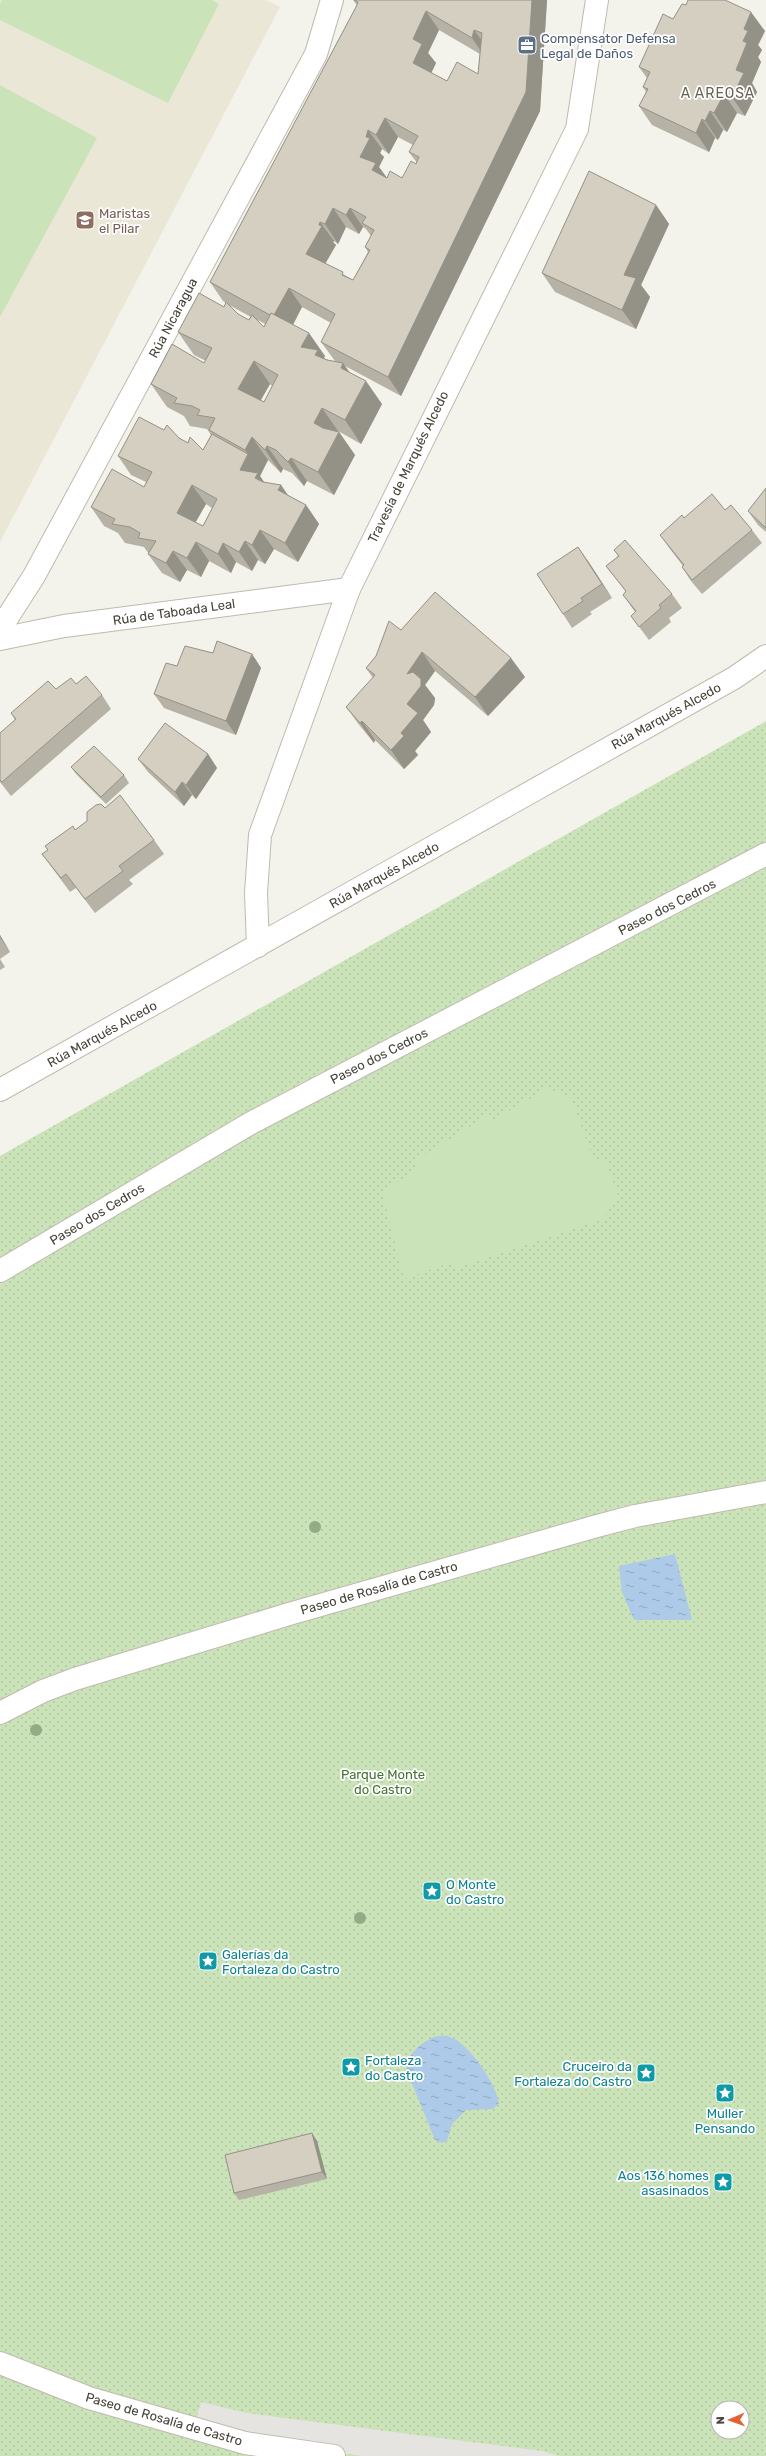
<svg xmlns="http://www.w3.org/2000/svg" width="766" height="2456" viewBox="0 0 766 2456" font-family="Rubik,sans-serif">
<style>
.education{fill:#ebe7d6}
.park{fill:url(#park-dots);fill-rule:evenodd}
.pitch{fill:#cbe3b8}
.parking{fill:#e6e4e1}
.water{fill:url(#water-ripples)}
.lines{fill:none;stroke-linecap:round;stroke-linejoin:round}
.minor-casing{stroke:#bebaae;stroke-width:24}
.minor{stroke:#fff;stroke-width:22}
.tree{fill:#92ac86}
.wall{fill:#b6b2a6;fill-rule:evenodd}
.shaded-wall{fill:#949187}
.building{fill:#d4cfc1;stroke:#949187;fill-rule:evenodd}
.labels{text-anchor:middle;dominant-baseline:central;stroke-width:3.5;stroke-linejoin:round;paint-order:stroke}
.service-label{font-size:13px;fill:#4e5e75;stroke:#fff;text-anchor:start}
.education-label{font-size:13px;fill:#785e54;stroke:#fff;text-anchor:start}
.street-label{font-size:13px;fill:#474339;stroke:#fff}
.park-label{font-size:13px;fill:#437233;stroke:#fff}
.culture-label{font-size:13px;fill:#0d838f;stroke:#fff;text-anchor:start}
.neighbourhood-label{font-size:14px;letter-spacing:1px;fill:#686252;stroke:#fff}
</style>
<defs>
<pattern id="park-dots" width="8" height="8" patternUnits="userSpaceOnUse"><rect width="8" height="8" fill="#cbe3b8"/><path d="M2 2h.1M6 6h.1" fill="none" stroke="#b0c49f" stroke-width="1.8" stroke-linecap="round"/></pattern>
<pattern id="water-ripples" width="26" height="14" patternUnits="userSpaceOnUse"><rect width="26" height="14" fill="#aecae9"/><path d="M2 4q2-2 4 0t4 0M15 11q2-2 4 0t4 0" fill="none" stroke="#8fa6be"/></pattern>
</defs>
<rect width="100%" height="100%" fill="#f3f2eb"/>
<path class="education" d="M0,0H266L280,7L0,542Z"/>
<path class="park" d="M766,721V2456H0V1156ZM718,2408H742V2432H718Z"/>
<g class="pitch">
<path d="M2,0H212L219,4L168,103L0,20V5Z"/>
<path d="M0,85L97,138L0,317Z"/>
<path d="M548,1088L571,1098L594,1160L604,1157L618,1194L604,1218L455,1269L452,1262L404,1279L382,1192L419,1168L414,1161L490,1114L493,1120Z"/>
</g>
<path class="parking" d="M201,2402L247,2413L542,2451L560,2456H362L245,2439L195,2423Z"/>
<g class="water">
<path d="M675,1554L692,1620H634L622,1592L619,1566Z"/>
<path d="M434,2037C439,2036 445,2035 450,2037C469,2043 496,2084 499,2103L493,2109L466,2110L452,2124L447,2141L442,2143L435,2140L407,2071C406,2054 421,2043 434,2037Z"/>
</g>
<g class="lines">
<defs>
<g id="minor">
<path d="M0,629L34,576L316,54L332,0"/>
<path d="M0,639L64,626L349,589"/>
<path d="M258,946L256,893L260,835L349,589L577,129L597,0"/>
<path d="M0,1090L734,678L766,656"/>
<path d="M0,1271L251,1123L766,854"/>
<path d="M0,1713L43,1691L75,1679L289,1614L597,1526L635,1516L766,1492"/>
<path d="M0,2363L89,2398L245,2443L334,2456"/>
</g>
</defs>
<use href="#minor" class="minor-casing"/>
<use href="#minor" class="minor"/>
</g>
<g class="tree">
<circle cx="315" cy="1527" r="6"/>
<circle cx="36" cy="1730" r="6"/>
<circle cx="360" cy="1918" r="6"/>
</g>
<g class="wall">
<path d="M353,0H547L540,111L401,396L345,366L350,373L382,404L361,444L338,431L337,432H339L355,455L334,495L307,481L304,486L292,473L283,469L281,473L268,460L260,476L264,483L281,485L287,495L306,505L319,524L298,562L274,549L265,564L258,560L252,571L236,562L231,573L209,561L201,577L187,570L180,582L162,573L148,554H149L144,547L125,543L118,533L104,526L91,507L144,487L146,482L131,475L118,456L179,438L203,450L211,435L207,429L190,426L184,416L167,407L151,384L204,363L206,361L194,355L178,332L224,307L226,303L223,301L210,282L357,5ZM439,30L480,54L478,74L447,81L431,73L436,63L428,53ZM398,137L413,145L409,152L417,163L402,178L386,177L379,167L384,157L380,153L382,149L389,154ZM346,227L359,234L363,227L366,229L371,236L365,247L368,252L353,280L325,263L336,245L333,242L334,241L338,244ZM229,305L251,317L249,320L238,314ZM302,307L331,323L321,342L335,361L337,362L325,359L324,358L325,356L293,325ZM256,319L265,324L264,327ZM270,384L272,386L264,402L261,400ZM206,504L212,508L203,526L195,523Z"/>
<path d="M673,19L765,31L758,45L762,50L758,57L761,62L752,83L757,92L745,116L737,113L727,132L723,130L718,140L715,138L709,152L652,125L639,106L646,92L643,87L647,78L639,67Z"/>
<path d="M656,205L669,224L641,285L650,297L636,329L555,292L542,273Z"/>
<path d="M766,488V532L758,525L748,511Z"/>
<path d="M725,510L752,530L762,543L702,594L691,581L682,567L683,566L670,549L660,535L684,518Z"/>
<path d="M614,550L672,594L682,608L669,618L671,622L649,640L631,616L635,612L623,595L626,592L606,566L618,556Z"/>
<path d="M588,561L612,598L590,612L592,614L572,628L563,614Z"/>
<path d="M401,630L525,677L488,716L435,671L425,685L435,698L434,705L423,720L431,732L415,751L418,755L404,769L375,740L374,743L360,726L346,707L373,678L366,668Z"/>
<path d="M252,654L261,668L236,735L164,708L154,694L177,666Z"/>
<path d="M76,684L102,695L111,709L11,796L0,782V733L15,720L11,713Z"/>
<path d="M208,754L217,768L196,799L192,795L184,806L148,772L138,759Z"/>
<path d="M71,767L124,775L129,783L106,804L76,774Z"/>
<path d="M105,808L154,840L164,854L129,880L133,884L95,913L76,888L70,892L42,854L48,851L45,846L75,830Z"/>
<path d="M0,935L10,952L0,959L5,967L0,970Z"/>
<path d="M312,2133L317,2141L327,2179L239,2200L234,2193Z"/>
</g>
<g class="shaded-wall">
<path d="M532,0H547L540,111L401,396L388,377Z"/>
<path d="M426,11L439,30L428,53L436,63L427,82L413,63V39Z"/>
<path d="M751,12L765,31L758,45L762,50L758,57L761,62L752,83L757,92L745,116L732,97L736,70L743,41L744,29Z"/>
<path d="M474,30L488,49L485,57L472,38Z"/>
<path d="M724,94L737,113L727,132L714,113Z"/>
<path d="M710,111L723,130L718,140L705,121Z"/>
<path d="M385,118L398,137L389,154L376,135Z"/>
<path d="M702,119L715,138L709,152L696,133Z"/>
<path d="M368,130L382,149L380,153L384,157L379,167L390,182L385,189L360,157Z"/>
<path d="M656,205L669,224L641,285L650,297L636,329L622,310L624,275Z"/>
<path d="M333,208L346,227L338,244L325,224Z"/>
<path d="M350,208L363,227L359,234L346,215Z"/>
<path d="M320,222L334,241L333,242L336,245L320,273L306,254Z"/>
<path d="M289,288L302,307L287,336L273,317Z"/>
<path d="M309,333L325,356L324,358L334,373L301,347Z"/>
<path d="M254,361L270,384L254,412L238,389Z"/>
<path d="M343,363L359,386L341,368Z"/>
<path d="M366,381L382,404L361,444L345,420Z"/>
<path d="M322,408L338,431L330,446L314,423Z"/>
<path d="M339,432L355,455L334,495L318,472Z"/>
<path d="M252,437L268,460L260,476L271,492L240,470L248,454L245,450Z"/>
<path d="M267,446L283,469L281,473L265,450Z"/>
<path d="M291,458L307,481L304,486L288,462Z"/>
<path d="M192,485L206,504L190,532L177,513Z"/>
<path d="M281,485L294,504L278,490Z"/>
<path d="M306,505L319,524L298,562L285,543Z"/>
<path d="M260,530L274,549L265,564L252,545Z"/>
<path d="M245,541L258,560L252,571L239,552Z"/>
<path d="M196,542L209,561L201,577L187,558Z"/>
<path d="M223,543L236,562L231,573L218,554Z"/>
<path d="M578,547L588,561L612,598L602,584Z"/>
<path d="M173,551L187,570L180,582L166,563Z"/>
<path d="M422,652L435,671L425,685L435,698L434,705L423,720L431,732L415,751L418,755L404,769L391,750L401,733L407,704V674Z"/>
<path d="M252,654L261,668L236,735L226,721Z"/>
<path d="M511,658L525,677L488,716L475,697Z"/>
<path d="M362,721L375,740L374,743L360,723Z"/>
<path d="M208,754L217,768L196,799L186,785Z"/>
<path d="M182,782L192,795L184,806L175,792Z"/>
<path d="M0,935L10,952L0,937Z"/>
<path d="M312,2133L317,2141L327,2179L322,2172Z"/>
</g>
<g class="building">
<path d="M354,0H532L526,92L388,377L321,342L335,314L289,288L274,315L271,313L270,315L210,282L356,7L358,2ZM426,11L472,38L474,30L482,33L478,74L457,62L447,81L413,63L422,44L413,39ZM385,118L418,136L409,152L419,157L416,164L411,161L402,178L390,171L387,178L372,170L376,163L360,157L370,138L366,137L368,130L376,135ZM333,208L346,215L350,208L366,217L362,223L374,230L365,247L370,250L353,280L342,275L343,272L306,254L322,226L319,225L320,222L325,224Z"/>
<path d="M688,0H725L751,12L744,29L748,31L743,41L747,43L736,70L744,73L732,97L724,94L714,113L710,111L705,121L702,119L696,133L639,106L648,89L643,87L650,72L639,67L663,14L673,19L682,4L686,5Z"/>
<path d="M589,171L656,205L624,275L636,278L622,310L542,273Z"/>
<path d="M199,293L224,307L226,302L238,314L249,320L252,315L264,327L271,313L309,333L301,347L318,350L315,355L327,360L343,363L341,368L366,381L345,420L322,408L314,423L323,428L339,432L318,472L291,458L288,462L276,450L267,446L265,450L252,437L245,450L209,430L215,418L197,415L200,410L192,406L174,403L177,398L151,384L172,344L204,363L212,348L178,332ZM254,361L278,375L264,402L238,389Z"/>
<path d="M139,417L164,430L167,425L179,438L188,443L190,437L203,450L212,434L248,454L240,470L258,473L255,478L263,482L281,485L278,490L306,505L285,543L260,530L252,545L245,541L239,552L223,543L218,554L196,542L187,558L173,551L166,563L148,554L156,541L138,538L140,533L130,527L112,524L115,519L91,507L112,469L144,487L152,472L118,456ZM192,485L217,499L203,526L177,513Z"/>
<path d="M766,488V528L748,511Z"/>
<path d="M712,494L725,510L731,505L752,530L692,580L682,567L684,565L660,535L682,515L684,518Z"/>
<path d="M625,540L672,594L659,605L661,608L639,627L631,616L636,611L623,595L626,591L606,566L619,556L614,550Z"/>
<path d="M578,547L602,584L581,598L583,601L563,614L537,574Z"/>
<path d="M435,592L511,658L475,697L422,652L407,674L413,672L421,679V686L407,704L418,713L401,733L404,736L391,750L362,721L360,723L346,707L375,675L366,668L376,656L389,621L401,630Z"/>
<path d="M217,641L252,654L226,721L154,694L166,663L177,666L185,646L213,653Z"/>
<path d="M86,676L102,695L2,782L0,780V733L16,719L11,713L48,681L56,689L71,678L76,684Z"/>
<path d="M165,723L208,754L186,785L182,782L175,792L138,759Z"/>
<path d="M94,746L124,775L101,797L71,767Z"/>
<path d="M120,795L154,840L119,866L123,871L85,899L66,874L61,878L42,854L48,850L45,846L73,826L75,830L87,821V812L96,805L101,804L105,808Z"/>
<path d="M312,2133L322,2172L234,2193L225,2155Z"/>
</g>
<defs>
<symbol id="office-square" viewBox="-11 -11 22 22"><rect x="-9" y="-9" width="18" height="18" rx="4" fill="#5c6f8a" stroke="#fff"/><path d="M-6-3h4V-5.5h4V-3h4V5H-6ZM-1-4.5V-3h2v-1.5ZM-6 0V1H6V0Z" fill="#fff"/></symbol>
<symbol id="school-square" viewBox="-11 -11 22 22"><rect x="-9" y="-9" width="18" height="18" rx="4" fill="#8d6e63" stroke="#fff"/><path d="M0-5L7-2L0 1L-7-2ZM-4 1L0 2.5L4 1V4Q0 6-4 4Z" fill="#fff"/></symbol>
<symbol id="sight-square" viewBox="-11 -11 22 22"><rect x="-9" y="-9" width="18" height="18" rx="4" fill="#0f9aa8" stroke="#fff"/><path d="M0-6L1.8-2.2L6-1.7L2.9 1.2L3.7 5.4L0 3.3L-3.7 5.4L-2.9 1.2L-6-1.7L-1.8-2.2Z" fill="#fff"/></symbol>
</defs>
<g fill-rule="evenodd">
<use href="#office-square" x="516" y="34" width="22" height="22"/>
<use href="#school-square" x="74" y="209" width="22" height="22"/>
<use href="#sight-square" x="421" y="1880" width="22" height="22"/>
<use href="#sight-square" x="197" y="1950" width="22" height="22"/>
<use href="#sight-square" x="340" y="2056" width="22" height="22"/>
<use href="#sight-square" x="635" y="2062" width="22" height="22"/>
<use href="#sight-square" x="714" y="2082" width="22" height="22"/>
<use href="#sight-square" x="712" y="2171" width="22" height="22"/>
</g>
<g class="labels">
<g class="service-label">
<text x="541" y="38">Compensator Defensa<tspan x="541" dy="15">Legal de Daños</tspan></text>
</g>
<g class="education-label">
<text x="99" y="213">Maristas<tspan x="99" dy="15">el Pilar</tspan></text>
</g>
<g class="street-label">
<text transform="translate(173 318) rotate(-62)">Rúa Nicaragua</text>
<text transform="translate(408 467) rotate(-64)">Travesía de Marqués Alcedo</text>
<text transform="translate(174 612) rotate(-8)">Rúa de Taboada Leal</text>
<text transform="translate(666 716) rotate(-29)">Rúa Marqués Alcedo</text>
<text transform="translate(384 875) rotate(-29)">Rúa Marqués Alcedo</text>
<text transform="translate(667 907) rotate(-27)">Paseo dos Cedros</text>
<text transform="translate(102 1034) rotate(-29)">Rúa Marqués Alcedo</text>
<text transform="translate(379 1056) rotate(-27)">Paseo dos Cedros</text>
<text transform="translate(97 1214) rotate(-31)">Paseo dos Cedros</text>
<text transform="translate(379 1588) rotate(-16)">Paseo de Rosalía de Castro</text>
<text transform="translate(164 2419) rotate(16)">Paseo de Rosalía de Castro</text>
</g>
<g class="park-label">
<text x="383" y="1774">Parque Monte<tspan x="383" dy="15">do Castro</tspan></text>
</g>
<g class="culture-label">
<text x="446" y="1884">O Monte<tspan x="446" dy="15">do Castro</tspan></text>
<text x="222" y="1954">Galerías da<tspan x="222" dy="15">Fortaleza do Castro</tspan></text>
<text x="365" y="2060">Fortaleza<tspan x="365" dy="15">do Castro</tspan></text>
<text x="632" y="2066" text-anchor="end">Cruceiro da<tspan x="632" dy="15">Fortaleza do Castro</tspan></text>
<text x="725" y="2113" text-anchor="middle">Muller<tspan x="725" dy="15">Pensando</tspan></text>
<text x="709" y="2175" text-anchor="end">Aos 136 homes<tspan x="709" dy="15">asasinados</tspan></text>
</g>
<g class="neighbourhood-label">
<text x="718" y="93">A AREOSA</text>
</g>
</g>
<g transform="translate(730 2420) rotate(268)"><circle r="19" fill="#ffffff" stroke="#b5b4b0"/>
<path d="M0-3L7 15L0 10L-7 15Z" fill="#e26233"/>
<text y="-6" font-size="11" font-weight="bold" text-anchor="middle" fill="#474339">N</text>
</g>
</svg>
